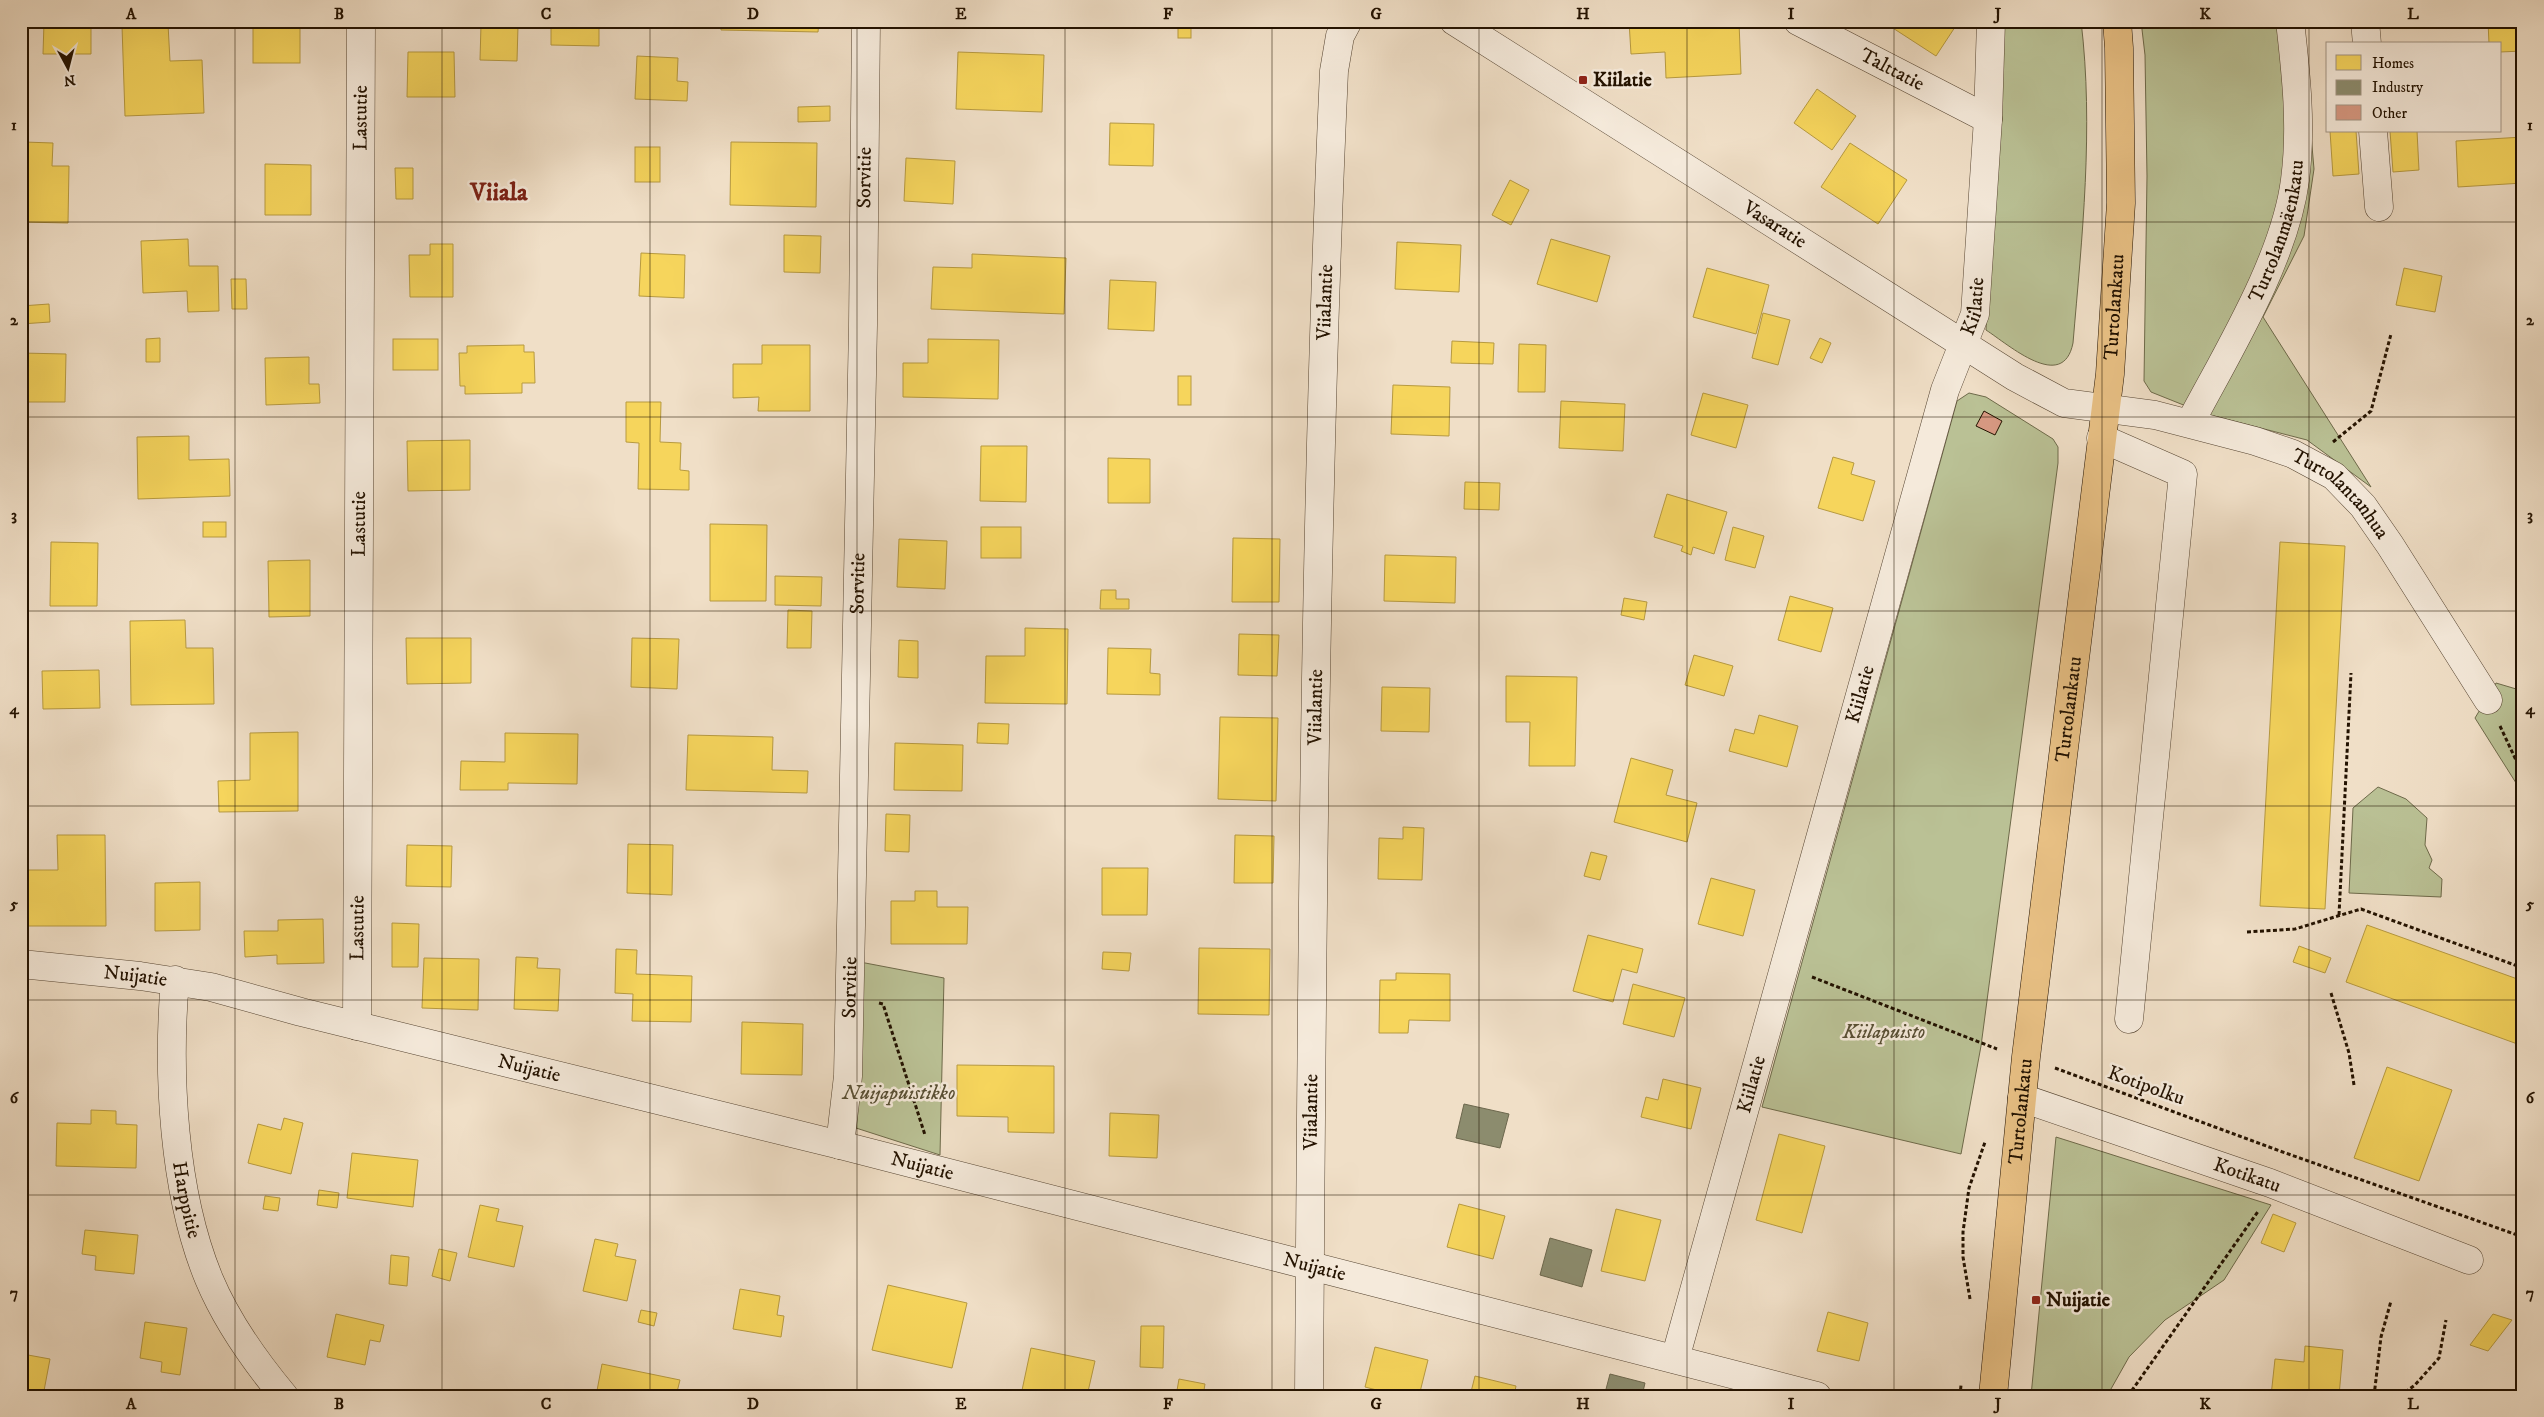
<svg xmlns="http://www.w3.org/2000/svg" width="2544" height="1417" viewBox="0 0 2544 1417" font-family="'IM FELL DW Pica',serif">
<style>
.green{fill:#bac195;stroke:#6e6a4a}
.homes{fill:#f6d55c;stroke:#b79a40}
.industry{fill:#8c8c6e;stroke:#6c674d}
.building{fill:#d69881;stroke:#231200}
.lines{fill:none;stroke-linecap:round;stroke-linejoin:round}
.minor-casing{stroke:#564532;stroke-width:29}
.major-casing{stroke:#231200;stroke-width:29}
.path{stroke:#231200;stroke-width:3;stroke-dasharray:4 2.5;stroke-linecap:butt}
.minor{stroke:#f5eadb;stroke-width:28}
.major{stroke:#e8c084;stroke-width:28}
.grid{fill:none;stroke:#231200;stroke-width:1;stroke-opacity:0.55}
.poi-dot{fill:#8f2418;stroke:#f5eadb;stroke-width:2}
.labels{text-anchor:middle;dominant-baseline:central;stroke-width:5;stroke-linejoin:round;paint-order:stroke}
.street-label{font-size:20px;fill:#231200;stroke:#f5eadb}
.poi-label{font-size:20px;font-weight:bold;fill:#231200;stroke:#f5eadb;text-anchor:start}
.park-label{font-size:20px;font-style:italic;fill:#584f34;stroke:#f5eadb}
.district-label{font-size:25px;font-weight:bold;fill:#7a1f14;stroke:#f5eadb}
.neatline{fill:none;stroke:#231200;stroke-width:2}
.grid-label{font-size:16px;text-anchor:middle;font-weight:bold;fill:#231200}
</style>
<rect width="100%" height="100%" fill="#f0dfc7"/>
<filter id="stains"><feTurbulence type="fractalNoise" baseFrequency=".004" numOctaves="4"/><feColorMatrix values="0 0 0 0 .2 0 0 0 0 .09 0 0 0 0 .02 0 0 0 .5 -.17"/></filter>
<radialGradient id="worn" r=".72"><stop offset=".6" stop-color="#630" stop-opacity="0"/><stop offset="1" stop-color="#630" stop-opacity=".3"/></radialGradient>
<g class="green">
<path d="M2001,21H2081C2094,128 2082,237 2073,343C2063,393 2009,345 1986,330Z"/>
<path d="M2141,21H2301L2314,169L2304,236L2263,317L2371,487L2307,440L2206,414L2151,392L2144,381L2147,176L2145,55Z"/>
<path d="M1969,393L1986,397L2053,439L2058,447V463L1981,1046L1961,1154L1762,1107L1957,401Z"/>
<path d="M2496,683L2523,691V794L2475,718Z"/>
<path d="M2378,787L2406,799L2427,818L2425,845L2432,860L2429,868L2442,879L2441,897L2349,893L2353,808Z"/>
<path d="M860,962L944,978L940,1155L856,1128Z"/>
<path d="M2056,1137L2271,1205L2224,1280L2165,1320L2129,1357L2107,1396H2031Z"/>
</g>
<g class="homes">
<path d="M551,21H599V46L551,45Z"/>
<path d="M721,21H819L818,32L721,30Z"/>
<path d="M995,21H1021V22L995,24Z"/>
<rect x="1178" y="21" width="13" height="17"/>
<path d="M1629,21H1658V26L1739,22L1741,74L1666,78L1665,52L1631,54Z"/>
<path d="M1882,21H1959L1936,56Z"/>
<path d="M2488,21H2523V51L2500,52V44H2489Z"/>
<path d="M44,22L91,23V54H43Z"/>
<rect x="253" y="23" width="47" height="40"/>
<path d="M168,24L170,61L202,60L204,113L125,116L122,26Z"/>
<path d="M481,25L518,26L517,61L480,60Z"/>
<path d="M408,52H454L455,97H407Z"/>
<path d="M958,52L1044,55L1042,112L956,109Z"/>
<path d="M637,56L678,58L677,81L688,82L687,101L635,99Z"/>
<path d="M1817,89L1856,116L1832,150L1794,123Z"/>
<path d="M830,106V121L798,122V107Z"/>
<path d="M1110,123L1154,124L1153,166L1109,165Z"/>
<path d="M2330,131H2356L2359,174L2333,176Z"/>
<path d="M2390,131H2417L2419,170L2393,172Z"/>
<path d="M2523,137V183L2458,187L2456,141Z"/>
<path d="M24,142L53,143L52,166H69L68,223L22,222Z"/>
<path d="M731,142L817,143L816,207L730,205Z"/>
<path d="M1850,143L1907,180L1878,224L1821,187Z"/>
<rect x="635" y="147" width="25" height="35"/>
<path d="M906,158L955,161L953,204L904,201Z"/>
<path d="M265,164L311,165V215H265Z"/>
<path d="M395,168H413V199H396Z"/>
<path d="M1510,180L1529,190L1511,225L1492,215Z"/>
<path d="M784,235L821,236L820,273L784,272Z"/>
<path d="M188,239L189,266H218L219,311L188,312L187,291L143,293L141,241Z"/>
<path d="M1551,239L1610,256L1597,302L1537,284Z"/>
<path d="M1397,242L1461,245L1459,292L1395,289Z"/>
<path d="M430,244H453V297H410L409,255H430Z"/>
<path d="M641,253L685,255L684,298L639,296Z"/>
<path d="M972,254L1066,258L1064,314L931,309L933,267L972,268Z"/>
<path d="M1707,268L1769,285L1756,334L1693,317Z"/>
<path d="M2404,268L2442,276L2435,312L2396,305Z"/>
<path d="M231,279H246L247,309H232Z"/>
<path d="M1110,280L1156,282L1154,331L1108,329Z"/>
<path d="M49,304L50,322L21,324V306Z"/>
<path d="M1763,313L1790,320L1778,365L1752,358Z"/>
<path d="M160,338V362H146V339Z"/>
<path d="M1820,338L1831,343L1822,363L1810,358Z"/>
<rect x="393" y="339" width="45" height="31"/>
<path d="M928,339L999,340L998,399L903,397V363H928Z"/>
<path d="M1452,341L1494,343L1493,364L1451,363Z"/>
<path d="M1519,344L1546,345L1545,392H1518Z"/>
<path d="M524,345V352H534L535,383H522V393L465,394V386H460L459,353H467V346Z"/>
<path d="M762,345H810V411H758L759,397L733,398V364H762Z"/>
<path d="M21,353L66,354L65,402H21Z"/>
<path d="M309,357V384H319L320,403L266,405L265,358Z"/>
<rect x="1178" y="376" width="13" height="29"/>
<path d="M1393,385L1450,387L1449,436L1391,434Z"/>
<path d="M1703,393L1748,405L1736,448L1691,435Z"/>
<path d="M1561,401L1625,404L1623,451L1559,448Z"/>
<path d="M626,402H661L660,442L681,443L680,470L689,471V490L638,489L639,443L626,442Z"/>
<path d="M189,436V460L229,459L230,496L138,499L137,437Z"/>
<path d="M470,440V490L408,491L407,441Z"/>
<path d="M981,446H1027L1026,502L980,501Z"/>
<path d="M1833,457L1854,463L1851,474L1875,481L1863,521L1818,508Z"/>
<path d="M1108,458L1150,459V503H1108Z"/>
<path d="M1465,482L1500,483L1499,510L1464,509Z"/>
<path d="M1667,494L1727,512L1714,554L1693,547L1691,555L1681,551L1683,546L1654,537Z"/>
<rect x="203" y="522" width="23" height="15"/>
<path d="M710,524L767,525L766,601H710Z"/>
<rect x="981" y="527" width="40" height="31"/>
<path d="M1733,527L1764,536L1755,568L1725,560Z"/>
<path d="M1233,538L1280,539L1279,602H1232Z"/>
<path d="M899,539L947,541L945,589L897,587Z"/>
<path d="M51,542L98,543L97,606H50Z"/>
<path d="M2280,542L2345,546L2325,909L2260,906Z"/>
<path d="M1385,555L1456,557L1455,603L1384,601Z"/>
<path d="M310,560V616L269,617L268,561Z"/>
<path d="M775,576L822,577L821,606L775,605Z"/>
<path d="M1101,590H1116V599H1129V609H1100Z"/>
<path d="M1790,596L1833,608L1821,652L1778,640Z"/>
<path d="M1624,598L1647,602L1644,620L1621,615Z"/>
<path d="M788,610L812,611L811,648H787Z"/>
<path d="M185,620L186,648H213L214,704L131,705L130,621Z"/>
<path d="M1025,628L1068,629L1067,704L985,703L986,656H1025Z"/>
<rect x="21" y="634" width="5" height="12"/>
<path d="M1239,634L1279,635L1277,676L1238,675Z"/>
<path d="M406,638H471V683L407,684Z"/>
<path d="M632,638L679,639L677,689L631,687Z"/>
<path d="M899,640L918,641V678L898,677Z"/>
<path d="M1108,648L1151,649L1150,673L1160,674V695L1107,694Z"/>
<path d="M1694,655L1733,666L1724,696L1685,685Z"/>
<path d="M99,670L100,708L43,709L42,671Z"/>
<path d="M1506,676L1577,677L1575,766H1529L1530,722H1506Z"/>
<path d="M1382,687L1430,688L1429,732L1381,731Z"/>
<path d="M1759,715L1798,726L1787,767L1729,751L1735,729L1754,734Z"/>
<path d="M1220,717L1278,718L1276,801L1218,799Z"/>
<path d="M978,723L1009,724L1008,744L977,743Z"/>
<path d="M298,732V811L219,812L218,781L250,780V733Z"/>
<path d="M505,733L578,734L577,784L508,783V790H460L461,761L505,762Z"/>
<path d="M688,735L773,737L772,770L808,771L807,793L686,790Z"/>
<path d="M895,743L963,745L962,791L894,790Z"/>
<path d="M1631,758L1673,770L1666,795L1697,803L1687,842L1614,822Z"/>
<path d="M886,814L910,815L909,852L885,851Z"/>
<path d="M1403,827L1424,828L1422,880L1378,879L1379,838L1403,839Z"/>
<path d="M57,835H105L106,926H23V870H58Z"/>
<path d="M1235,835L1274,836L1273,883H1234Z"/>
<path d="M628,844L673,845L672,895L627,893Z"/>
<path d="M407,845L452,846L451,887L406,886Z"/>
<path d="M1591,852L1607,856L1600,880L1584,876Z"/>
<path d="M1102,868H1148L1147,915H1102Z"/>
<path d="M1711,878L1755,890L1743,936L1698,924Z"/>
<path d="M200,882V930L155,931V883Z"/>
<path d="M915,891H937V907H968L967,944H891V901H915Z"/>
<path d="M323,919L324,963L277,964V955L245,957L244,931H278V920Z"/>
<path d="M392,923L419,924L418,967H392Z"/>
<path d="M2367,925L2523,981V1046L2346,982Z"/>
<path d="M1588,935L1643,949L1637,973L1622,969L1613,1002L1573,991Z"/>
<path d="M2299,946L2331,958L2325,973L2293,962Z"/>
<path d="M1199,948L1270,949L1269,1015L1198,1014Z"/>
<path d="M616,949L637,950L636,974L692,976L691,1022L632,1021L633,994L615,993Z"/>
<path d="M1103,952L1131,953L1129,971L1102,969Z"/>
<path d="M516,957L538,958L537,968L560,969L558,1011L514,1009Z"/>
<path d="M424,958L479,959L478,1010L422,1008Z"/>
<path d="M1396,973L1450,974V1021L1409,1020L1408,1033H1379L1380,980H1396Z"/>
<path d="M1633,984L1685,998L1674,1037L1623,1024Z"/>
<path d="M742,1022L803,1024L802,1075L741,1074Z"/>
<path d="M957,1065L1054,1066V1133L1008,1132V1117L957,1116Z"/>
<path d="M2387,1067L2452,1090L2419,1181L2354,1158Z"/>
<path d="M1663,1079L1701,1088L1691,1129L1641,1117L1646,1097L1658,1100Z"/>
<path d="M91,1110L116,1111V1124L137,1125L136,1168L56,1166L57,1123L91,1124Z"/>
<path d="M1110,1113L1159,1115L1157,1158L1109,1156Z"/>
<path d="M284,1118L303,1123L291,1174L248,1163L258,1124L281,1130Z"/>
<path d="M1779,1134L1825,1146L1802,1233L1756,1220Z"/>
<path d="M352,1153L418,1160L413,1207L347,1198Z"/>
<path d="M319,1190L339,1193L337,1208L317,1205Z"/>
<path d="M265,1196L280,1198L278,1211L263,1209Z"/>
<path d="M1459,1204L1505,1216L1493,1259L1447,1247Z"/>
<path d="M480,1205L499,1209L496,1221L523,1226L514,1267L468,1257Z"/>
<path d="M1616,1209L1661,1220L1645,1281L1601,1271Z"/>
<path d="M2273,1214L2296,1223L2284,1252L2261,1243Z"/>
<path d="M85,1230L138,1235L134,1274L95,1270L96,1256L82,1254Z"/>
<path d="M595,1239L618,1244L615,1256L636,1260L627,1301L583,1291Z"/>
<path d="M439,1249L457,1253L450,1281L432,1276Z"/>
<path d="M391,1255L409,1257L407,1286L389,1284Z"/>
<path d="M888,1285L967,1303L952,1368L872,1350Z"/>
<path d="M740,1289L780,1296L777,1315L784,1316L781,1337L733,1329Z"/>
<path d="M641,1310L657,1313L654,1326L638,1322Z"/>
<path d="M1828,1312L1868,1323L1859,1361L1817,1351Z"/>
<path d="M336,1314L384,1325L380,1342L370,1340L365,1365L327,1357Z"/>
<path d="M2493,1314L2512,1320L2488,1351L2470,1345Z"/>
<path d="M145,1322L187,1328L180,1375L161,1372L162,1362L140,1358Z"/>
<path d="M1141,1326H1164L1163,1368L1140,1367Z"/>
<path d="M2305,1346L2343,1350L2339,1396H2271L2275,1359L2304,1362Z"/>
<path d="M1375,1347L1428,1360L1419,1396H1400L1365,1387Z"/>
<path d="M1031,1348L1095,1361L1087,1396L1021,1395Z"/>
<path d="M28,1355L50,1359L43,1396H21Z"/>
<path d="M602,1364L680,1380L676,1396H596Z"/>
<path d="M1475,1376L1516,1386L1514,1396H1470Z"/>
<path d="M1179,1379L1205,1384L1204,1390L1232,1396H1176Z"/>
<path d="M720,1390L756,1396H719Z"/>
</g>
<g class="industry">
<path d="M1464,1104L1509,1114L1500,1148L1456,1138Z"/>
<path d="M1550,1238L1592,1250L1582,1287L1540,1275Z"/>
<path d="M1610,1374L1645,1383L1642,1396H1615L1605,1393Z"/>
</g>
<path class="building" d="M1984,411L2002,421L1995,435L1976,426Z"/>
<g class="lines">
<defs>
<g id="minor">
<path id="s1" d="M1454,21L2015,377L2064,403L2155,415L2255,441L2293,454L2334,476L2363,506L2390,545L2488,700"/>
<path id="s2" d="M1798,21L1988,119"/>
<path d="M2365,21L2367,44"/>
<path d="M2373,131L2379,207"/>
<path id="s3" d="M2190,423C2227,353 2285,259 2295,180C2302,127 2296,74 2290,21"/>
<path d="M2101,438L2183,474L2129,1019"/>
<path id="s4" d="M21,964L140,976L211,987L301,1012L840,1145L1817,1396"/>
<path id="s5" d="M175,980C167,1073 173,1192 209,1279C227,1322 254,1360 284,1396"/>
<path id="s6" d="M357,1026L361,21"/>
<path id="s7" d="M2022,1098L2270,1183L2469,1260"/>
<path id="s8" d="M840,1145L848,1076L863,325L866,21"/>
<path id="s9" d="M1675,1359L1945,390L1975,314L1988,119L1991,21"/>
<path id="s10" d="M1309,1396C1312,954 1314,512 1334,71L1340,36L1348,21"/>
</g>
<g id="major">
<path id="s11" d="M1993,1396L2026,1057L2110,374L2121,203L2119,48L2117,21"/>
</g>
</defs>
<use href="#minor" class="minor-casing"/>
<use href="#major" class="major-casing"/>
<g class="path">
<path d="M2333,442L2371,411L2391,334"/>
<path d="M2500,726L2523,775"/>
<path d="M2339,915L2351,673"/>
<path d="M2247,932L2295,929L2361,909L2523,968"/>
<path d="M1812,977L1997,1049"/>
<path d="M2331,993L2349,1053L2354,1085"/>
<path d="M879,1003L883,1004L925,1135"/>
<path d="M2055,1068L2280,1151L2523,1237"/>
<path d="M1970,1299L1963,1257V1232L1969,1188L1985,1142"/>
<path d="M1960,1396L1961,1385"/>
<path d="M2128,1396L2259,1210"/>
<path d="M2374,1396L2381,1337L2391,1301"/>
<path d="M2400,1396L2415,1385L2439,1358L2446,1320"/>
</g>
<use href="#minor" class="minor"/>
<use href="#major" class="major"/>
</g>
<path class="grid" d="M235,21V1396M442,21V1396M650,21V1396M857,21V1396M1065,21V1396M1272,21V1396M1479,21V1396M1687,21V1396M1894,21V1396M2102,21V1396M2309,21V1396M21,222H2523M21,417H2523M21,611H2523M21,806H2523M21,1000H2523M21,1195H2523"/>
<g class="poi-dot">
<rect x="1578" y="75" width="10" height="10" rx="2.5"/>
<rect x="2031" y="1295" width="10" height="10" rx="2.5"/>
</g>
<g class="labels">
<g class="street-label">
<text stroke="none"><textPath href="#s2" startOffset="106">Talttatie</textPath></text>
<text stroke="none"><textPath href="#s6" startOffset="908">Lastutie</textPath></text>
<text stroke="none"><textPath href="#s8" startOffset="968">Sorvitie</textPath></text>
<text stroke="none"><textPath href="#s1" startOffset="380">Vasaratie</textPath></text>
<text stroke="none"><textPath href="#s3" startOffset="212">Turtolanmäenkatu</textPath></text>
<text stroke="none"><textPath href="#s10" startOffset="1094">Viialantie</textPath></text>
<text stroke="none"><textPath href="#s9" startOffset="1095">Kiilatie</textPath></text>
<text stroke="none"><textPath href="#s11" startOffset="1096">Turtolankatu</textPath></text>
<text stroke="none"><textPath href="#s1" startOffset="1018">Turtolantanhua</textPath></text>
<text stroke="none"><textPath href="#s6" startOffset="502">Lastutie</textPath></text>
<text stroke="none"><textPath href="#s8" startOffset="562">Sorvitie</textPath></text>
<text stroke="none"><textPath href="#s9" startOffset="690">Kiilatie</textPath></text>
<text stroke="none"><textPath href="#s10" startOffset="689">Viialantie</textPath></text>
<text stroke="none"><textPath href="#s11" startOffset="691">Turtolankatu</textPath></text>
<text stroke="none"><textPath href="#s6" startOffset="98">Lastutie</textPath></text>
<text stroke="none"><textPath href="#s4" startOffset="115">Nuijatie</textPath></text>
<text stroke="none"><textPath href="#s8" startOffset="158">Sorvitie</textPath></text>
<text stroke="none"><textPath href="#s4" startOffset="520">Nuijatie</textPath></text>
<text stroke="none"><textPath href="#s9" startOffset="285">Kiilatie</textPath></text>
<text transform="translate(2146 1086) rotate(20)">Kotipolku</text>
<text stroke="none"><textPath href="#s11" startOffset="286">Turtolankatu</textPath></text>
<text stroke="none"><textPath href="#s10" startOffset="284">Viialantie</textPath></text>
<text stroke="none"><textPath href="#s4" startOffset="925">Nuijatie</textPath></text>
<text stroke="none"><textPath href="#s7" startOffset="238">Kotikatu</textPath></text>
<text stroke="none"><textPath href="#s5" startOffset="221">Harppitie</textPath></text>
<text stroke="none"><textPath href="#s4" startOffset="1330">Nuijatie</textPath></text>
</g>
<g class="poi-label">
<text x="1593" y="80">Kiilatie</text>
<text x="2046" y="1300">Nuijatie</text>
</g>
<g class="park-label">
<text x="1884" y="1032">Kiilapuisto</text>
<text x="899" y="1093">Nuijapuistikko</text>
</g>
<g class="district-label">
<text x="499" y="192">Viiala</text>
</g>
</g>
<rect width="2544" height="1417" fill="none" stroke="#f0dfc7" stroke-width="55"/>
<rect x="2326" y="42" width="175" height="90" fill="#f5eadb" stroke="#a19483"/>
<rect x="2336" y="55" width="25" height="15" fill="#f6d55c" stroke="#a19483"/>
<text x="2372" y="68" font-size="15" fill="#231200">Homes</text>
<rect x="2336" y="80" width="25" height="15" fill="#8c8c6e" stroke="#a19483"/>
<text x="2372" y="92" font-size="15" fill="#231200">Industry</text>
<rect x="2336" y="105" width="25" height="15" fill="#d69881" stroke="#a19483"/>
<text x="2372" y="118" font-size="15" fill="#231200">Other</text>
<g transform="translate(68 68) rotate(173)" stroke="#f5eadb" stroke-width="4" paint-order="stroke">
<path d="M0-4L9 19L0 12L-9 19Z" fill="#231200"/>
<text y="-8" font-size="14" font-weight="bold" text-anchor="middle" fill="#231200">N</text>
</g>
<rect x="28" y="28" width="2488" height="1362" class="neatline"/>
<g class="grid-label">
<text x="131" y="19">A</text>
<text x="339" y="19">B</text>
<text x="546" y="19">C</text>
<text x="753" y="19">D</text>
<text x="961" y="19">E</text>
<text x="1168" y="19">F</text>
<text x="1376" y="19">G</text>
<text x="1583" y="19">H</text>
<text x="1791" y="19">I</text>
<text x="1998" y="19">J</text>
<text x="2205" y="19">K</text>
<text x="2413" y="19">L</text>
<text x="14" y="130">1</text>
<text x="2530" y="130">1</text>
<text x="14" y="325">2</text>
<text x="2530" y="325">2</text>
<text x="14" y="520">3</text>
<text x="2530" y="520">3</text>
<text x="14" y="714">4</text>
<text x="2530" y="714">4</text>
<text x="14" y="909">5</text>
<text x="2530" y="909">5</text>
<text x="14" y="1103">6</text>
<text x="2530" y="1103">6</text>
<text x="14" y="1298">7</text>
<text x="2530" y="1298">7</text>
<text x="131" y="1409">A</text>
<text x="339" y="1409">B</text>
<text x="546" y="1409">C</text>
<text x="753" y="1409">D</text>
<text x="961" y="1409">E</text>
<text x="1168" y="1409">F</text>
<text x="1376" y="1409">G</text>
<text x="1583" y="1409">H</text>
<text x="1791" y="1409">I</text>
<text x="1998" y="1409">J</text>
<text x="2205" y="1409">K</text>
<text x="2413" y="1409">L</text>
</g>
<rect width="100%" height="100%" filter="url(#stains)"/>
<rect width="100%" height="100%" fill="url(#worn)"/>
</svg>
